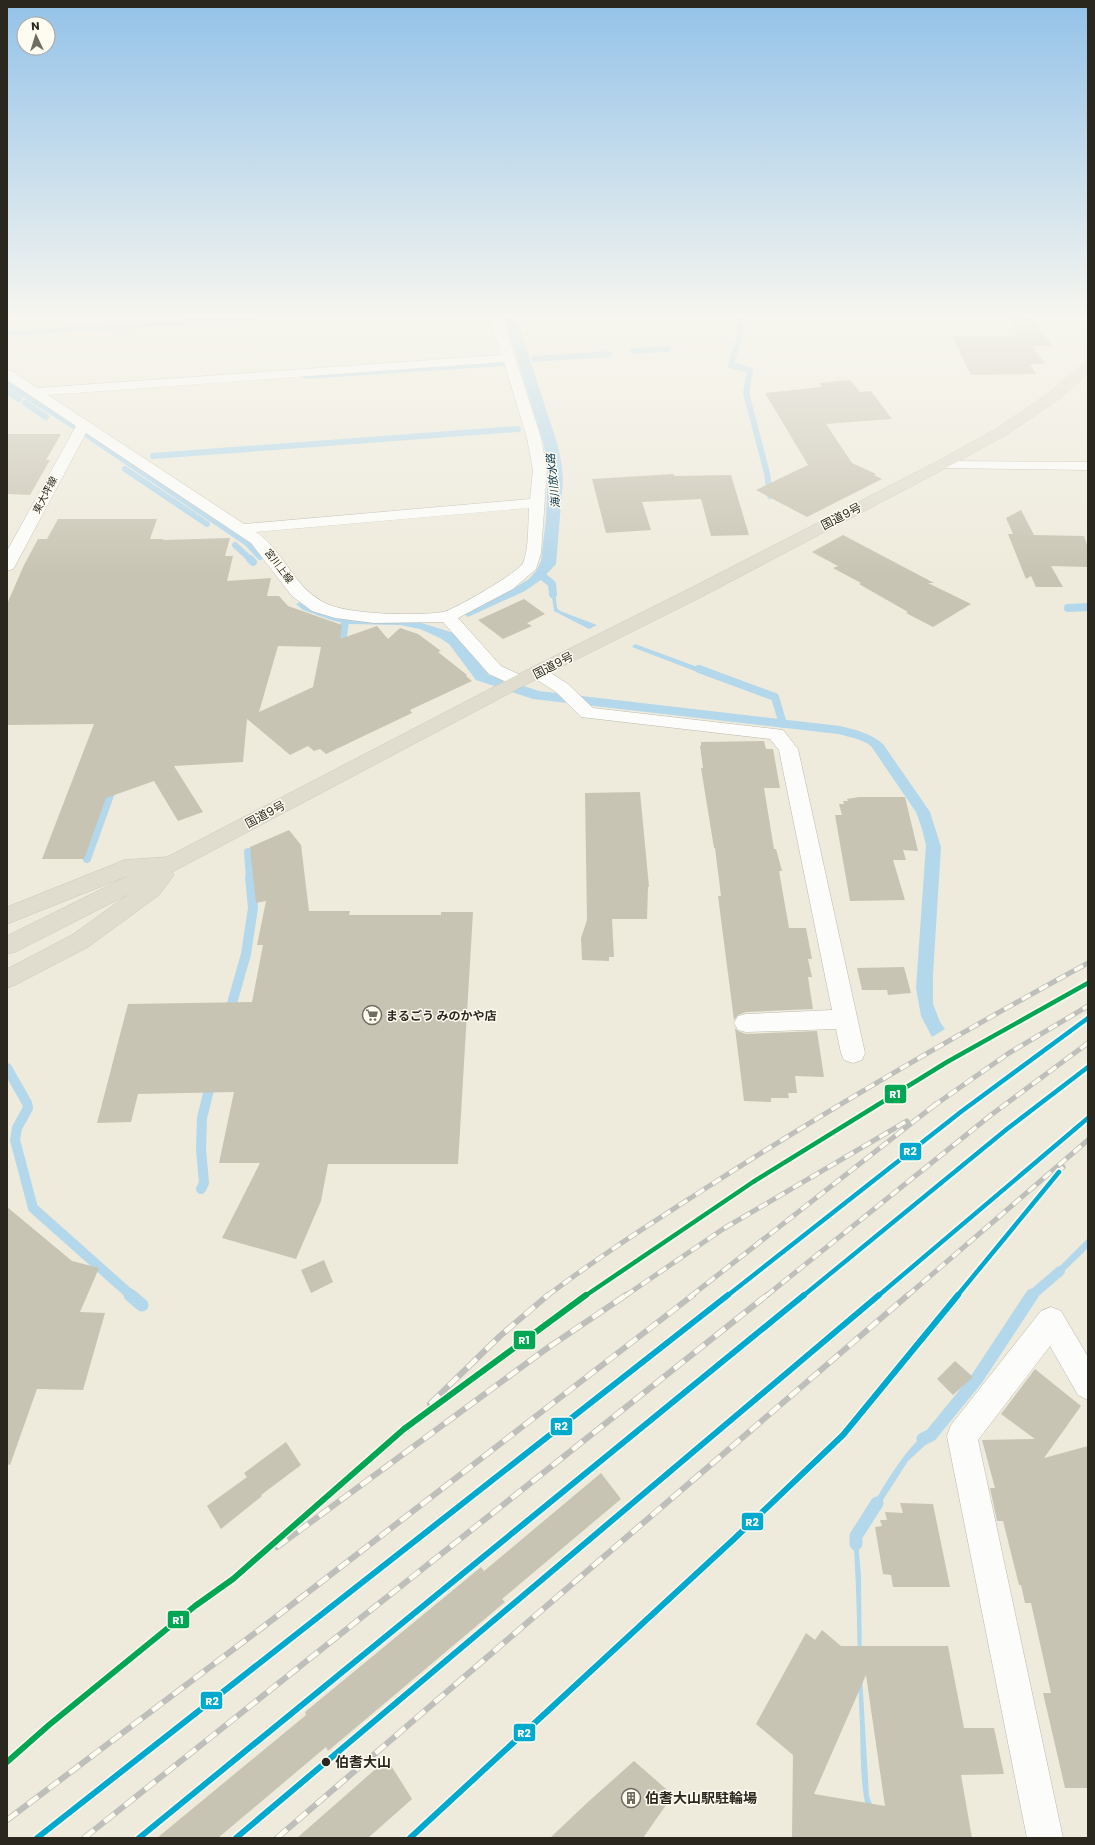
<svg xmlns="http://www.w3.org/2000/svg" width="1095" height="1845" viewBox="0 0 1095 1845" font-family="Poppins,'Noto Sans JP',sans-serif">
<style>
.water{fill:#b3d7eb}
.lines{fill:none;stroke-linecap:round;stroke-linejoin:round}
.stream-far3{stroke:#b3d7eb;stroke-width:6}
.stream-far2{stroke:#b3d7eb;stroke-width:8}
.stream-far1{stroke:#b3d7eb;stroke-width:10}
.stream{stroke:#b3d7eb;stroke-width:13}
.building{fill:#c8c4b3;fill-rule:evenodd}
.minor-casing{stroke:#bcb9ae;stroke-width:1}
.trunk-casing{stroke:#cac8c1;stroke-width:1}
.minor{fill:#fcfcfa;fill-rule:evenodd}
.trunk{fill:#e0ddce;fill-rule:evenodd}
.rail-far1-casing{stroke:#bebeba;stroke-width:5}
.rail-casing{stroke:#bebeba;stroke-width:6}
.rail-far1{stroke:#fefcf1;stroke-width:3.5;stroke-dasharray:10;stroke-linecap:butt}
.rail{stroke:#fefcf1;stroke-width:4.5;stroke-dasharray:13;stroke-linecap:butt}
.rail-1-far1-casing{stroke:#fefcf1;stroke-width:8}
.rail-1-casing{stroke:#fefcf1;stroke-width:9}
.rail-2-far1-casing{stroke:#fefcf1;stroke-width:8}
.rail-2-casing{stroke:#fefcf1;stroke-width:9}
.rail-1-far1{stroke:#00a651;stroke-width:4.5}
.rail-1{stroke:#00a651;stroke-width:6}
.rail-2-far1{stroke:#00a9ce;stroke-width:4.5}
.rail-2{stroke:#00a9ce;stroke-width:6}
.stop-dot{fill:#2a271e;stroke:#fefcf1;stroke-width:1.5}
.labels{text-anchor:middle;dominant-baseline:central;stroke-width:3;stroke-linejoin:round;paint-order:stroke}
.far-street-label{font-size:10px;fill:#2a271e;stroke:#fefcf1}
.far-water-label{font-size:11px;font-style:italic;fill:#07334a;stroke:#fefcf1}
.street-label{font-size:12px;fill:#2a271e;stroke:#fefcf1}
.poi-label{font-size:12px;font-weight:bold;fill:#2a271e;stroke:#fefcf1;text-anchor:start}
.near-stop-label{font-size:14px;font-weight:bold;fill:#2a271e;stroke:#fefcf1;text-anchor:start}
.near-poi-label{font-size:14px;font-weight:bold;fill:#2a271e;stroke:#fefcf1;text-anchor:start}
.line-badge{stroke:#fefcf1;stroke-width:1.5}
.badge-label{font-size:11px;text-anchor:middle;font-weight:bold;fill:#fff}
</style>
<rect width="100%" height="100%" fill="#eeebdc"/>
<g class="water">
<path d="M504,317H516L558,446L562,466L563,480L556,564L542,579L525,591L468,617L463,613L467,609L516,587L529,579L536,571L541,561L546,519L548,470L544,445Z"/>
<path d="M554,582L557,608L560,611L597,625L589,629L554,611L550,583Z"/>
<path d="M300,602L328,615L345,620L418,622L454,633L489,675L539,691L840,726C856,730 870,733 883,744L930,812L941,847L933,974V1004L940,1022L945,1029L932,1037L921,1016L916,988L926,845L922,829L916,812L871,746C861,739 850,737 838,734L533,699L476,680L449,644L440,638L420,629L400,625L349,624L334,621L303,610L296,604Z"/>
<path d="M635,644L711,672L708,676L632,647Z"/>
<path d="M1088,1238V1247L1085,1251L1054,1281L1049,1277Z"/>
<path d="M930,1431L935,1436L908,1461L874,1514L869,1511C883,1488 907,1444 930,1431Z"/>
<path d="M856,1530L860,1536L858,1540L861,1576L862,1675L869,1796L874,1810L868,1815C860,1787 861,1757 860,1727C857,1663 858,1599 853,1535Z"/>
</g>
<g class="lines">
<g class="stream-far3">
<path d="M742,317L739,321L741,332L731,365L750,370L746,393L767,473L770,496"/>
<path d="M7,334L256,317"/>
<path d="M633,351L668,349"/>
<path d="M534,359L609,354"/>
<path d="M306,376L503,363"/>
<path d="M7,384L71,424L247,543L260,557"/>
<path d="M7,391L19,399"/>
<path d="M25,403L46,417"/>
<path d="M153,456L518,429"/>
<path d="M125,469L207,524"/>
<path d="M235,545L251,560"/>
</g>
<g class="stream-far2">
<path d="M250,559L253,562"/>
<path d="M541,575L552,584L553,594"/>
<path d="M1068,608L1088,607"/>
<path d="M341,650L345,621"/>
<path d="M699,669L775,697L783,724"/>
<path d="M248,852L250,878"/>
<path d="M87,859L113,787"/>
</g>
<g class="stream-far1">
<path d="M229,1014L246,954L253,908L250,877"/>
<path d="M7,1068L27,1103L28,1108L17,1128L15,1140L33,1208L132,1296"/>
<path d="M201,1189L204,1183L201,1149L202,1118L211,1082"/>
<path d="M1031,1296L1060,1271"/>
</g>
<g class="stream">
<path d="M130,1295L142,1305"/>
<path d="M923,1439L931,1435L976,1380L1032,1295"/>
<path d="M856,1544V1536L877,1503"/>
</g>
</g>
<g class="building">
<path d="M1009,317H1033L1052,346H1032L1045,364H1030L1036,374L971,375L952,336H1018Z"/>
<path d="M850,380L860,392L871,391L892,419L826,424L852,463L876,474L874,475L882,479L807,517L756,490L808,465L765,393L822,387L819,383Z"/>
<path d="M7,434H61L46,460H50L30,495L7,494Z"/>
<path d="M674,474V476L731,475L749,535L711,536L701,499L642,502L651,530L606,533L592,479Z"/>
<path d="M1021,510L1034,535L1084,536L1088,548V567L1051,566L1063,587H1036L1031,576L1026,579L1008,534H1013L1006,518Z"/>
<path d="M58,519H157L150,539H163V540L230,538L225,556H233L227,581L271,578L267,596H279L288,606L342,625L340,639L377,626L388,639L400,628L418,634L441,651L438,652L467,675L466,676L472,681L410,710L412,713L326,754L320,749L314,751L308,746L290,755L247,719L243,762L174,766L203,812L178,821L154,781L106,798L84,859H42L94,724L7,725V604L24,565L38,539H47ZM278,646L321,647L313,687L259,712Z"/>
<path d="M843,535L934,583H928L971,604L933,627L906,613L908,612L859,584L861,583L833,568L838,566L812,552Z"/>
<path d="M524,599L545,614L527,623L532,626L503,639L478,620Z"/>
<path d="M764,741L766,749H773L780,788H764L774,849H776L782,871H779L789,928H806L812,959H808L812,977H808L813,1009L746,1012L738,1015L734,1020L718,896H721L715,848H714L701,768H703L700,746H701V742Z"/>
<path d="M640,792L649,887H648L647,919H612L614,957H609V961L582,960L581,938L587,920L585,793Z"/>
<path d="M859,797H905L918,851L903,850L906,860H893L905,900L850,901L835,815H842L839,804H844L843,801H848L847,799Z"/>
<path d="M289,830L301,845L309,911H350L349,915H441V912H473L458,1164H328L321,1201L296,1259L222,1238L260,1163H219L234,1092L138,1094L131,1122L97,1123L128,1004L252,1002L263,945H257L266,901L256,903L250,847Z"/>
<path d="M904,967L911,993L888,995L887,990H862L857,968Z"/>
<path d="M735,1028L738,1031L746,1034L817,1031L824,1077L795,1076L797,1093H788L789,1098H771V1102L744,1101Z"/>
<path d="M7,1207L72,1261L99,1268L80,1312L105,1313L83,1390L37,1389L10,1465L7,1464Z"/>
<path d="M324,1260L333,1282L311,1293L301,1270Z"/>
<path d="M955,1361L973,1377L953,1395L937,1379Z"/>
<path d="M1035,1369L1081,1406L1044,1458L1088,1446V1788H1065L1043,1693H1051L1031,1603H1025L1021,1585H1019L1003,1521H997L990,1488H995L982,1440L1035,1439L1001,1414Z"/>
<path d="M286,1442L301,1465L261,1495L262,1496L221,1529L207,1506L247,1477L244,1473Z"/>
<path d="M601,1473L621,1499L502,1599L505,1602L328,1751L326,1747L218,1838H157L306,1715L305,1712L481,1567L484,1571Z"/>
<path d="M900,1503L933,1504L950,1587H893L891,1575L883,1574L875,1527L882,1526L880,1520H887L885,1512L903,1513Z"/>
<path d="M822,1630L841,1646H948L964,1728H994L1004,1774L961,1775L972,1838H792L793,1755L756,1724L806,1633L815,1640ZM866,1675L885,1806L814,1794Z"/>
<path d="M387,1759L412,1799L368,1838H297Z"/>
<path d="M634,1761L673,1795L643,1838H550L588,1802Z"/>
</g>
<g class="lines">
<defs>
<g id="minor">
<path d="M490,317H502L541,438L547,470L541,553L536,569L513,589L458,618L501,666L525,677L528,681L525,685L519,687L513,685L489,674L443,622L374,623L335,618L312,611L292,596L251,543L86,433L15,566L13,569L7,571V551L76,426L7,380V370L12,371L37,388L501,355ZM504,362L527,438L533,470L530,499L244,524L48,395ZM529,508C528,524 529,549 523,563C519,572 454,610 443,612C417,616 345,615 323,602C293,586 284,551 256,532Z"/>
<path d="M941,461L1088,462V470L936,468L934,465L936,462Z"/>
<path d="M537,667L543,668L568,684L593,708L783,730L798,749L865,1053L862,1060L853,1063L844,1060L841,1053L836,1029L746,1032L738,1030L734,1023L738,1016L746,1014L832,1010L779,750L770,739L581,717L556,692L531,676L528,672L531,668Z"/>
<path d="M1051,1307L1061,1311L1088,1357V1400L1078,1395L1050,1346L978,1440L1063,1838H1027L947,1436L951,1425L1041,1311Z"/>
</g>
<path id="trunk" d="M1088,363V374L1059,399L1006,435L946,468L703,596L525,685L172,872L174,875L159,895L88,947L15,985L7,988V969L72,935L129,894L15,952L7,954V936L130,875L7,924V907L117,863L124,860L167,857L513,677L691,588L936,462L996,429L1049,393L1083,364Z"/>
</defs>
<use href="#minor" class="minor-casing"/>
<use href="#trunk" class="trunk-casing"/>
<use href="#minor" class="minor"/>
<use href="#trunk" class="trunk"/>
<defs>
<g id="rail-far1">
<path d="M932,1107L1009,1053L1088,1006"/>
<path d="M547,1296C598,1257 652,1223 706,1188C830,1108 958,1034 1088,963"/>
<path d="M585,1296L753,1182L947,1062L1088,983"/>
<path d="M625,1296L723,1229L907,1121"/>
<path d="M691,1296L936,1104"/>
<path d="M727,1296L962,1111L1088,1018"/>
<path d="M766,1296L991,1115L1088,1043"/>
<path d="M907,1296L1088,1140"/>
<path d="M957,1296L1063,1167"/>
</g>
<g id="rail">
<path d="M430,1404L500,1336L548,1295"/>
<path d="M277,1547L546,1349L626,1295"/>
<path d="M7,1762L49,1725L195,1606L233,1579L404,1429L586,1295"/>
<path d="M7,1820L259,1630L693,1295"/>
<path d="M37,1838L728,1295"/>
<path d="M84,1838L767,1295"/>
<path d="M277,1838L908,1295"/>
<path d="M410,1838L734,1539L843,1435L958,1295"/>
</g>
</defs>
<use href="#rail-far1" class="rail-far1-casing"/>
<use href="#rail" class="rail-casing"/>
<use href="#rail-far1" class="rail-far1"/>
<use href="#rail" class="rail"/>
<defs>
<path id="rail-1-far1" d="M585,1296L753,1182L947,1062L1088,983"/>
<path id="rail-1" d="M7,1762L49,1725L195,1606L233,1579L404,1429L586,1295"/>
<g id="rail-2-far1">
<path d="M727,1296L962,1111L1088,1018"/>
<path d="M803,1296L1007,1129L1088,1067"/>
<path d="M878,1296L1088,1118"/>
<path d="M957,1296L1059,1172"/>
</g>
<g id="rail-2">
<path d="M37,1838L728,1295"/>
<path d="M139,1838L804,1295"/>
<path d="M236,1838L879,1295"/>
<path d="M410,1838L734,1539L843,1435L958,1295"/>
</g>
</defs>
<use href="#rail-1-far1" class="rail-1-far1-casing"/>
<use href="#rail-1" class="rail-1-casing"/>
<use href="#rail-2-far1" class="rail-2-far1-casing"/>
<use href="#rail-2" class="rail-2-casing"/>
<use href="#rail-1-far1" class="rail-1-far1"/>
<use href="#rail-1" class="rail-1"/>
<use href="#rail-2-far1" class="rail-2-far1"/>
<use href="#rail-2" class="rail-2"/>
</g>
<linearGradient id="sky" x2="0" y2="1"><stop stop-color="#93c2e9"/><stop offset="0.55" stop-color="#f7f6ef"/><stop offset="1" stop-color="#f7f6ef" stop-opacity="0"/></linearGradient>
<rect width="1095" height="576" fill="url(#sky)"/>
<defs>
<symbol id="supermarket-ring" viewBox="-11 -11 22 22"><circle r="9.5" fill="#fefcf1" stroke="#6f6c60" stroke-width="1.5"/><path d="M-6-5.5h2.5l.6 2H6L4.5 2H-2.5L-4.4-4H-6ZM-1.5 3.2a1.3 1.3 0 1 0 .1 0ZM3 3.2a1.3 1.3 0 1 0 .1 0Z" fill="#6f6c60"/></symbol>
<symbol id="building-ring" viewBox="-11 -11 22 22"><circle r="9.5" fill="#fefcf1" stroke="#6f6c60" stroke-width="1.5"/><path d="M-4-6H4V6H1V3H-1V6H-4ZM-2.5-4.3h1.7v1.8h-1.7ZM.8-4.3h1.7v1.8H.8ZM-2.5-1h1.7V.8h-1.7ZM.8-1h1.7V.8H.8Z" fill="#6f6c60"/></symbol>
</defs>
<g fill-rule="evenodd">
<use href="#supermarket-ring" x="361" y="1004" width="22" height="22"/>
<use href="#building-ring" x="620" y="1787" width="22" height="22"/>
</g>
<circle class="stop-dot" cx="326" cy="1762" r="5"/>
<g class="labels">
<g class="far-street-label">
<text transform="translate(45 495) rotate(-62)">東大坪線</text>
<text transform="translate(279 566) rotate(53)">宮川上線</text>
</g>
<g class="far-water-label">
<text transform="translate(553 481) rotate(-96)">海川放水路</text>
</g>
<g class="street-label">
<text transform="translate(841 516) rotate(-27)">国道9号</text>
<text transform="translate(553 665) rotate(-27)">国道9号</text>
<text transform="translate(265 814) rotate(-28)">国道9号</text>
</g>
<g class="poi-label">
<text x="386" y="1015">まるごう みのかや店</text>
</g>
<g class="near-stop-label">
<text x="335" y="1762">伯耆大山</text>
</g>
<g class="near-poi-label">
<text x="645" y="1798">伯耆大山駅駐輪場</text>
</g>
</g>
<g class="line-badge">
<rect x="884" y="1084" width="23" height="20" rx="4" fill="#00a651"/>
<rect x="899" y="1142" width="23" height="19" rx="4" fill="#00a9ce"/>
<rect x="513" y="1330" width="23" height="20" rx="4" fill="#00a651"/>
<rect x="550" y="1417" width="23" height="19" rx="4" fill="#00a9ce"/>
<rect x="741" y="1512" width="23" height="19" rx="4" fill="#00a9ce"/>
<rect x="167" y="1610" width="23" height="19" rx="4" fill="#00a651"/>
<rect x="200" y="1691" width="23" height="19" rx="4" fill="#00a9ce"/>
<rect x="513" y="1723" width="23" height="19" rx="4" fill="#00a9ce"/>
</g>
<g class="badge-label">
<text x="895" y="1098">R1</text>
<text x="910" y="1155">R2</text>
<text x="524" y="1344">R1</text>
<text x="561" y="1430">R2</text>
<text x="752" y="1526">R2</text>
<text x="178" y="1624">R1</text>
<text x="212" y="1705">R2</text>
<text x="524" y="1737">R2</text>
</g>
<rect width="1095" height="1845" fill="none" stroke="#2a271e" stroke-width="16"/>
<g transform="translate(36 36) rotate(356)"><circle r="19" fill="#fefcf1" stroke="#a9a79d"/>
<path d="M0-3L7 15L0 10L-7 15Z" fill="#6f6c60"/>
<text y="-6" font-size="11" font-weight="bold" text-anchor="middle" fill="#2a271e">N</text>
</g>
</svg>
